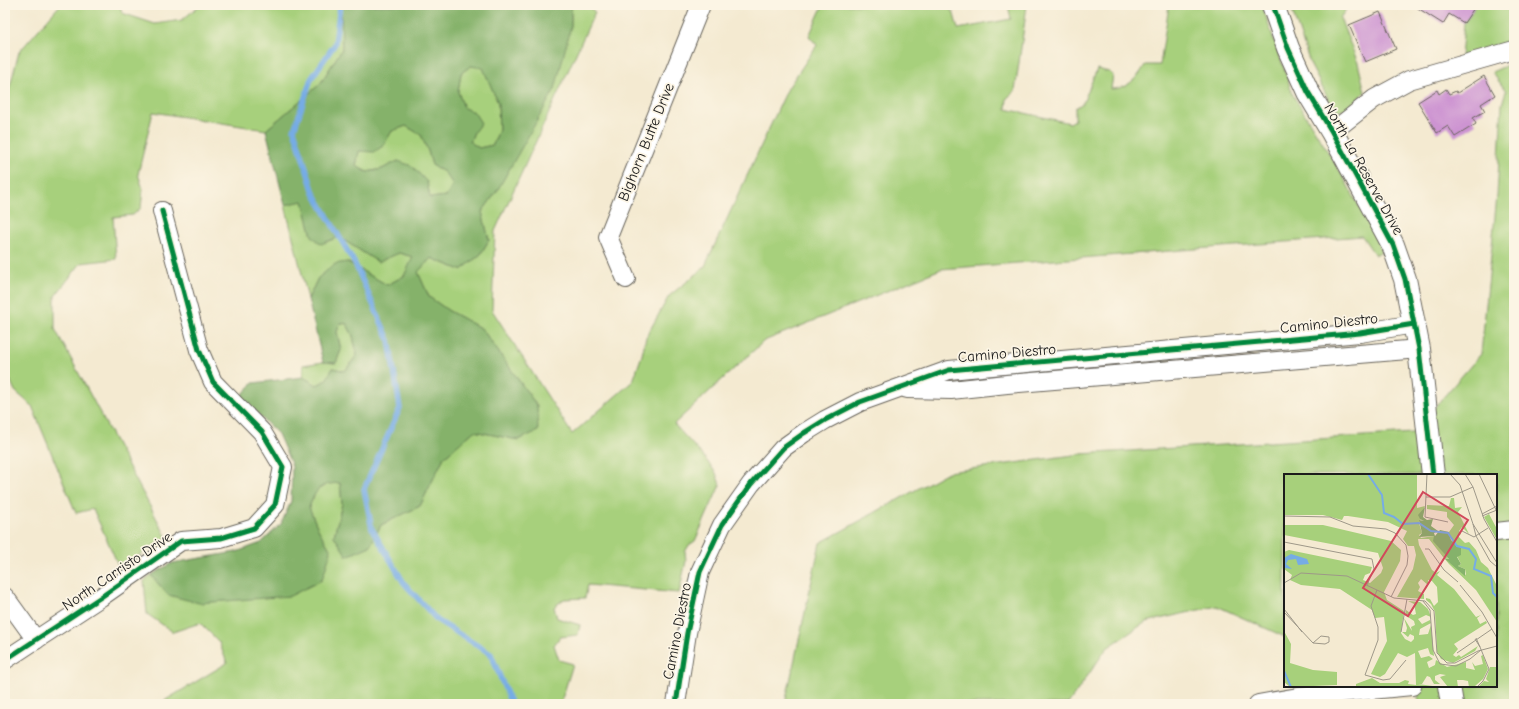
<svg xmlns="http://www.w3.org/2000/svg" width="1519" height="709" viewBox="0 0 1519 709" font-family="'Comic Neue',sans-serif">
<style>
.green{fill:#a7d07b;stroke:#62764c}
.forest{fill:#85b26b;stroke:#506744;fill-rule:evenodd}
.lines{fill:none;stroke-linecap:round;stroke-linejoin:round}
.stream{stroke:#76ace5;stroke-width:5.5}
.building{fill:#cd94d2}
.street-casing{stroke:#68645b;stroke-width:20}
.secondary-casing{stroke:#68645b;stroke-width:24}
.street{stroke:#fff;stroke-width:18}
.secondary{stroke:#fff;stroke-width:22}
.cycleway-casing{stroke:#fcf5e5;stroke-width:8}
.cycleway{stroke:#00873e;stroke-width:5}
.labels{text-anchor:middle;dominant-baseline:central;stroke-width:3.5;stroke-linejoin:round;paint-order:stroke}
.street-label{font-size:15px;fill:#1c1c1c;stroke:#fcf5e5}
.inset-river{fill:none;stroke:#76ace5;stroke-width:2}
.inset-road{fill:none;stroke:#9e9889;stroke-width:1}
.view{fill:#d1495b;fill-opacity:0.15;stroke:#d1495b;stroke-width:2}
.inset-edge{fill:none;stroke:#1c1c1c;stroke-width:2}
</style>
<rect width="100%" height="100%" fill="#fcf5e5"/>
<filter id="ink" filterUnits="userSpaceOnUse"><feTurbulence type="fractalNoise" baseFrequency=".025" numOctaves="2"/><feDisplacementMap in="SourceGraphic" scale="8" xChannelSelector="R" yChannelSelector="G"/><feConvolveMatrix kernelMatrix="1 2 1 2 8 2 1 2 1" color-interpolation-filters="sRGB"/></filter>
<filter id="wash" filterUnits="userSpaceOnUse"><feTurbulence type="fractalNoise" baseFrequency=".012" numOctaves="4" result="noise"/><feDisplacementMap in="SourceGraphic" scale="16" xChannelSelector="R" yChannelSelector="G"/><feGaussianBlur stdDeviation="0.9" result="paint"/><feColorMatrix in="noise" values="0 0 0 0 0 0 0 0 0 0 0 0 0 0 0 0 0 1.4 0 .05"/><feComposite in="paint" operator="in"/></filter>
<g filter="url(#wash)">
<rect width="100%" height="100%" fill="#f4ead1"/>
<g class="green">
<path d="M60,5H120L122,13L155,24L182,20L200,5H341L342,49L320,84L266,130L153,112L138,174L143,189L141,208L133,215L113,217L116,259L81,263L55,296V329L167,538L148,549L120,569L93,509L76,513L32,406L15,391L5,369V105L19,52Z"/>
<path d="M571,5H587L595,12L495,231L492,310L572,434L633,381L642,355L646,337L669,296L704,268L788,88L817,45L809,36L823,5H948L949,9L953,11L958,29L1011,19L1008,5H1027L1015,91L1007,98L1006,109L1070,123L1075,120V108L1083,103L1097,69L1109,72L1113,75L1111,89C1127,89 1138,78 1145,65H1160L1169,5H1262L1293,95L1341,173L1372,230L1382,251L1375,255L1362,236L941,269L764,341L674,424L703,456L716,473L720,485L695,541L689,545L685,552L686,561L679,593L588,585L585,598L564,599L554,607L557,618L580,625L578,635L560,637L554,645L559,660L573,664L562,699L563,704H159L227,663L219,642L200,623L173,632L147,614L144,581L151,575L168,595L331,551L318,529L309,507L316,491L329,483L340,482L342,504L334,536L370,546L381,525L420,506L444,457L474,431L518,440L537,406L482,329L449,311L429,297L418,272L431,258L461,270L480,255L489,240L482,212L497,191L571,26Z"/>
<path d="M1290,5H1349L1340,18L1358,63L1365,92L1345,110L1335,112L1311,66Z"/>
<path d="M1476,5H1514V42L1461,57L1464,23Z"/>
<path d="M1514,62V704H1419L1417,686H1496V475H1285V637L1217,606L1146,622L1107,648L1068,704H785L820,543L948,472L1081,454L1412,433L1481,354L1497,196L1502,104L1506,91L1492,72Z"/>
<path d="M471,66L483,67L498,103L499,130L493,145L479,148L470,142L474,132V112L464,109L458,92L461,73Z"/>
<path d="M406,126L421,135L428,151L432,165L444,172L453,184L447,196L430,198L427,182L398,161L382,169L367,172L356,166L359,151L383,146L392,131Z"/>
<path d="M303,200L312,236L339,237L378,262L399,253L414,257L404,276L387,285L347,262L318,278L308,299L285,205Z"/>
<path d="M340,323L347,324L353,336L357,355L345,371L333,368L326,380L317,385L303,377V365L323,362L336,363L341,350L337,332Z"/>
</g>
<path class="forest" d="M341,5H571V26L555,89L497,191L482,212L489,240L480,255L461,270L431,258L418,272L429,297L449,311L482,329L537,406L538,431L518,440L474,431L444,457L420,506L381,525L370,546L347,556L334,536L342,504L340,483C319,484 317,488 309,507L318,529L331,551L322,580L290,596L199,603L168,595L151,575L172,563L236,552L261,543L281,524L291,501L292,466L278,434L240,397L253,383L303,377L317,385L326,380L333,368L345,371L357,355L353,336L347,324L340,323L337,332L341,350L336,363L323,362L308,299L318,278L335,264L347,262L387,285L404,276L413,257L399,253L378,262L339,237L321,244L312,236L303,201L285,205L266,130L320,84L342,49ZM471,66L483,68L498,103L499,130L493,145L479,148L470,142L474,132L481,123L474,112L464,108L458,92L461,73ZM406,126L421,135L428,151L432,165L444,172L453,184L447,196L430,198L427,182L412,166L398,161L382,169L367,172L356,166L359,151L374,152L383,146L392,131Z"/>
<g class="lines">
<path class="stream" d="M340,5L335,44L311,79L294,130L314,193L355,264L389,340L400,408L364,489L372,529L404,583L437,620L491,654L511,704"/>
</g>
<g id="blocks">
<g class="building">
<path d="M1413,5H1476L1464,23L1449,14L1443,24Z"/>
<path d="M1380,12L1396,49L1365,62L1349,25Z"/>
<path d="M1484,76L1495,95L1481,104L1485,111L1473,118L1476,124L1455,137L1448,126L1437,133L1418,102L1437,90L1439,94L1446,89L1449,94L1456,91L1457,93Z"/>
</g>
</g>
</g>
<g filter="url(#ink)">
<use href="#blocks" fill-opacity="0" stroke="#68645b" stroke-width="1"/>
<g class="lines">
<defs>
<g id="street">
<path d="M1332,132L1374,99L1409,80L1514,50"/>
<path d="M626,279L608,237L701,5"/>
<path d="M907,389L951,390L1007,384L1419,349"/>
<path d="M1496,532L1514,530"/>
<path d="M5,597L36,640"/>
<path d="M5,660L101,597L181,541L221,538L254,528L275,505L283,467L262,432L213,382L199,350L162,211"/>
<path d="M676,704L687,633L700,572L722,525L751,484L783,448L804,433L825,420L860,402L949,370L1360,333L1414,324"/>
<path d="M1258,704L1298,697L1412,686"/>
</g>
<g id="secondary">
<path d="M1273,5L1288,48L1308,92L1332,132L1393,245L1405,279L1419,349L1433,475"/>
<path d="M1449,686L1452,704"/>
</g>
</defs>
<use href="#street" class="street-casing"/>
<use href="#secondary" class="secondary-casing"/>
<use href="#street" class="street"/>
<use href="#secondary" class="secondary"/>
<defs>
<g id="cycleway">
<path d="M1273,5L1288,48L1308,92L1332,132L1393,245L1405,279L1419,349L1433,475"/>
<path d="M5,660L101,597L181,541L221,538L254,528L275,505L283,467L262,432L213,382L199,350L162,211"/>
<path d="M676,704L687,633L700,572L722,525L751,484L783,448L804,433L825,420L860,402L949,370L1360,333L1414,324"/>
</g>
</defs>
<use href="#cycleway" class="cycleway-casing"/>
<use href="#cycleway" class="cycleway"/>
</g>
</g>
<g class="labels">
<g class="street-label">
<text transform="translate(646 142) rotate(-68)">Bighorn Butte Drive</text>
<text transform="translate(1364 169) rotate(61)">North La Reserve Drive</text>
<text transform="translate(1329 323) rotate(-6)">Camino Diestro</text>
<text transform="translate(1007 353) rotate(-5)">Camino Diestro</text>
<text transform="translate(117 571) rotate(-34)">North Carristo Drive</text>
<text transform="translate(677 631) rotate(-79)">Camino Diestro</text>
</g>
</g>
<g transform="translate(1284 474)">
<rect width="213" height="213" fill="#f4ead1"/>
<path d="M0,0H133V34L141,32L136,45L140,47L136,46L135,49L138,59L135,61L137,64L150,62L151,68L165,85L159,83L145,65H134L135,71L148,96L152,99L156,97L153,101L170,115L192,143L197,141L193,144L196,150L202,147L203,149L170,170L174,175L169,181L172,183L175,181L177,183L194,172L191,177L169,189L157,185L153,178L151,138L147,130L142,126V124L146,125L150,132L154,128L153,113L148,107L144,106V111L137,105L134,109L136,113L134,117L140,120V125L113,123L129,95L132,81L130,72H124L119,65L123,57L104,48L64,42H60L58,46L39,41H0ZM167,24H170L171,34L178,33L174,38L185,60L178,53L175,57L177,60L174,62L181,69L185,68L192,76L197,88L204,94L213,112V148L192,116L165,90L160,84L182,101L181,95L174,92L177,90L173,82L177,76L166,63L165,58L170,51L163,43V38L143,35V31L165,32ZM205,40L213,55V66L200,43ZM0,51H39L107,67L117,76L116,87L100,118L103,126L120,137L117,159L121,165L127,168L130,165V162L126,160L124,163L118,158H122L123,154L120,144L128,157L127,153L131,151L130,147L121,141L122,136L129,141L132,140L130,130L124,127L136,128L144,135L147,143L142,141L134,145L138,150L146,146L147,149L136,155L135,161L144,160L147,151L150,182L146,180L144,174L134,177L137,184L145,182L149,185L143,188L145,194L151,191L152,186L163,193L182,188V194L191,196L188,188L191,192L199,190L197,182L199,181L204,195L199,205L191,212L185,213L184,207L179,206H173L174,213H164L156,203L162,201L156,200L151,202V206L156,210H150L146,203L143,202L138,210H134L156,213H72V210L88,204L96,209H115L121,206L125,207L124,210L132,211L131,179L123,183L114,179L101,200L96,203L87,200L103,167L100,143L91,144L88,136L56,115L17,111L6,106L8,101L0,95V78L5,76L88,93L86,99L81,101L79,106L86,109L97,99L99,94L94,79L0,61ZM0,157L7,170L6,189L29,196L53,198V211L6,213L0,208ZM206,193H213V213H194L200,207L205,208L202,205Z" fill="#a7d07b"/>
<path d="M141,33L139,43L143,46L149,45L147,52L154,57L150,59L151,62L156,56L165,58L167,66L177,74V81L173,83L177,90L174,92L181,95V102L160,84L165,85L149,67L150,62L135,63L138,59L135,46L140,47L136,45L134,41Z" fill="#85b26b"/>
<path d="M7,80L23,85L25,90L14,91L12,85L4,86L2,90L8,95L1,94L0,84Z" fill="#76ace5"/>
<path class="inset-river" d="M84,0L98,21L100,39L110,43L119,50L135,49L147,57L164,59L173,72L185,75L192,85L190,95L207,102L209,119L213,123M0,197L7,213"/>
<path class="inset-road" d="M143,0L141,43L164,48M166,0L176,11L189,50L213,89M181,0L189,13L200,45L213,68M195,0L213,38M142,23H166L189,13M198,40L213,32M0,42L46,43L69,52L102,55L111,59L122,71L124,82L123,91L107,123M198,42L213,36M189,50L192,62L206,87L213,93M178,57L190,63L204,54M0,68L88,85L90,95L83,111M141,75H145L160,96L174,108M0,109L17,99L63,102L110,124L141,127L150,137L153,179L163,189H171L194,177L213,172M176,111L198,138L213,164M93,116L87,132L94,153V166L81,201L99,206L106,205L122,186M139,127L146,136L149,176L156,190L172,192L186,185L197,176M0,135L18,158M0,138L29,169L41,170L45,168V163L37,162L29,169M117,158L123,125M191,165L196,173L192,164M173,179L208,155M193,213L199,207L205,195L196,173"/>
<path class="view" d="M139,18L184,46L124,142L79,114Z"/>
<rect width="213" height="213" class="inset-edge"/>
</g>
<rect width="1519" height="709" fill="none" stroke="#fcf5e5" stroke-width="20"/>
</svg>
